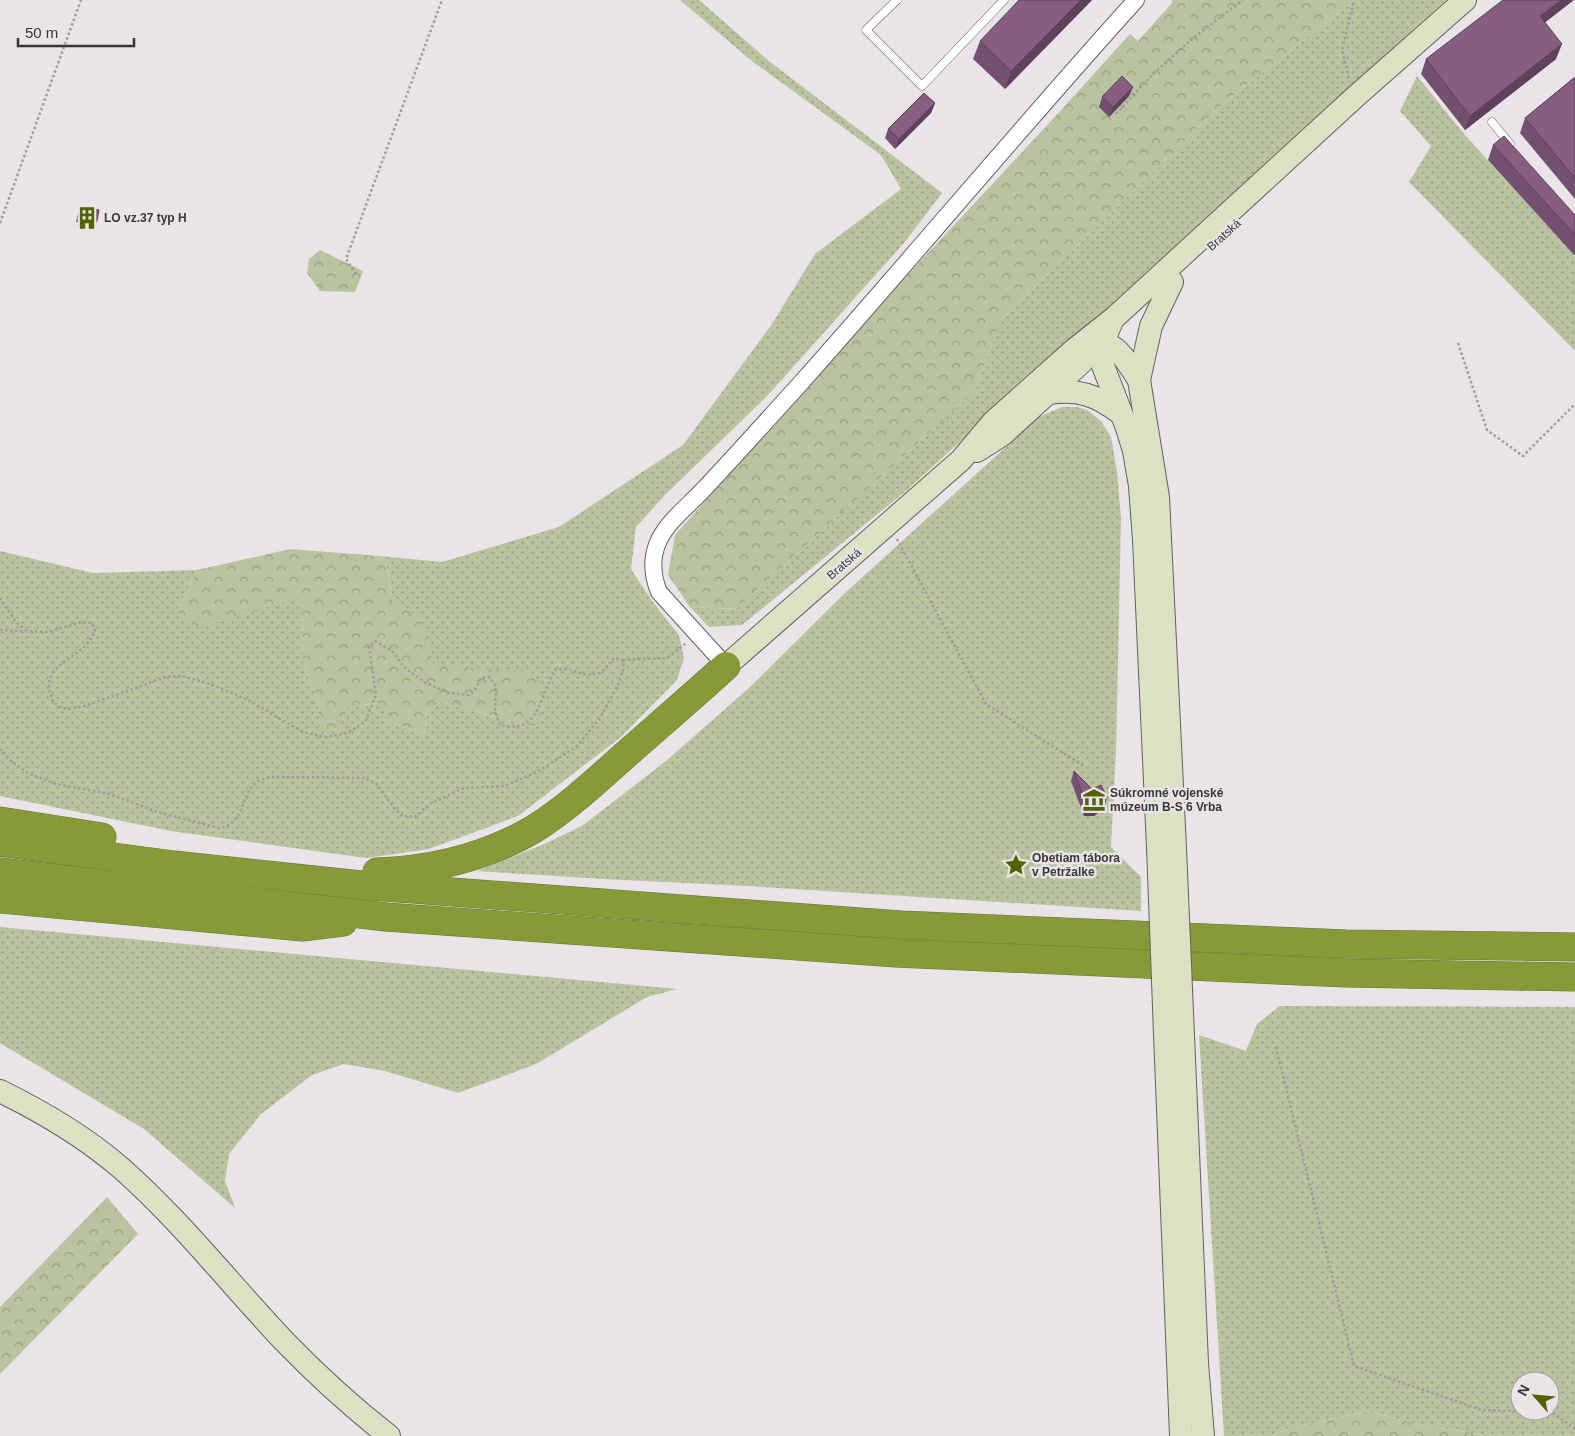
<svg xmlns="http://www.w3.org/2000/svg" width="1575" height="1436" viewBox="0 0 1575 1436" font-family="Arial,sans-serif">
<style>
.grass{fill:url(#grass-dots);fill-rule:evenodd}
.forest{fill:url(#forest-crowns)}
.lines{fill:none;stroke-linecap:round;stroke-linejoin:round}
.service-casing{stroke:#635f62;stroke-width:9}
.minor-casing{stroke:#635f62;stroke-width:18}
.secondary-casing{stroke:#635f62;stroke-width:24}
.motorway-casing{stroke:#6b7738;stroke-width:29}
.path{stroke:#a09c9f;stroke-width:2.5;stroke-dasharray:2.5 2.5;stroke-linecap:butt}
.service{stroke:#fff;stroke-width:8}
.minor{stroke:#fff;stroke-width:16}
.secondary{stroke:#dbe1c3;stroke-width:22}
.motorway{stroke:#869a38;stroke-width:28}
.secondary-bridge-casing{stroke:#635f62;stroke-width:24;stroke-linecap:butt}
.secondary-bridge{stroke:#dbe1c3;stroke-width:22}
.wall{fill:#745070}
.shaded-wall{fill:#5e415b}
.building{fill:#875d82;stroke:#5e415b}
.labels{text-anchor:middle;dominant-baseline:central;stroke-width:5;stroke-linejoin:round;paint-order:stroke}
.poi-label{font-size:12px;font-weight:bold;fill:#383637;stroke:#e8e4e7;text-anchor:start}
.street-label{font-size:12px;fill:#383637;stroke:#e8e4e7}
</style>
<defs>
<pattern id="grass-dots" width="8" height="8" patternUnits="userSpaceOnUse" patternTransform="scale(1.25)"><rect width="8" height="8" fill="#b9c39f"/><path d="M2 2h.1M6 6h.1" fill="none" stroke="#979f82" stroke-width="1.8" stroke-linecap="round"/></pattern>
<pattern id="forest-crowns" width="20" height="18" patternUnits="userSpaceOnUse" patternTransform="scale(1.25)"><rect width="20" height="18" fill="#b9c39f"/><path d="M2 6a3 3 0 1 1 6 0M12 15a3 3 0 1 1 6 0" fill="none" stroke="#979f82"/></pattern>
</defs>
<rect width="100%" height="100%" fill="#e8e4e7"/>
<g class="grass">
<path d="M680,0H699L770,62L942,193L904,243L768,395L666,494L636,527L631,569L652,601L679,635L684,658L677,680L621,737L518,816L429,849L366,858L171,831L0,796V551L93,573L197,570L177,614L256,610L302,596L303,663L317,697L321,728L348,707L379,703L391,722L424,735L427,711L441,702L534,727L463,668L434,667L420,618L393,602L387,568L379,556L442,562L559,527L683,445L772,324L815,254L901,189L881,155L752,61Z"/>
<path d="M1355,0H1446L907,490L742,625L709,627L690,607L736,609L975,391L1001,320L1225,102Z"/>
<path d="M1417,76L1464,134L1575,256V351L1409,182L1431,146L1400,111Z"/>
<path d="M1062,407H1077L1087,410L1101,421L1111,437L1117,472L1121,518L1116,753L1111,847L1141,877V911L748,886L603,879L477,871L542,845L582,826L666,761L749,688L846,592L1039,417Z"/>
<path d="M0,927L677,989L647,997L536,1064L458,1093L385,1071L344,1064L312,1075L261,1114L229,1154L225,1181L235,1208L144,1129L0,1043Z"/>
<path d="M1280,1006L1575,1007V1436H1493L1420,1425L1368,1411L1290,1428L1272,1436H1224L1199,1035L1246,1051L1257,1024ZM1520,1381H1550V1411H1520Z"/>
</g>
<g class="forest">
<path d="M1172,0H1355L1225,102L1001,320L975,391L736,609L690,607L668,575L675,535L872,313L1052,120L1130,34L1138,41L1172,3Z"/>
<path d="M320,250L363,271L355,292L320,291L307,273L309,259Z"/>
<path d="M290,549L379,556L387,568L393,602L420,617L434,666L531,671L546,704L534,727L441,702L427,711L424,735L391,722L378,703L348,707L338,729L320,728L317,697L303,663L302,597L200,628L177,614L197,570Z"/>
<path d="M107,1197L138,1234L0,1374V1307Z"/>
<path d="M1368,1411L1420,1425L1493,1436H1272L1290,1428Z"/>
</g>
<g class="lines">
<defs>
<g id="service">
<path d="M897,0L866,30L922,86L1004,0"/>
<path d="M1492,122L1510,144"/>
</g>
<path id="minor" d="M726,666L659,592C652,575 651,557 659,540C669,520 688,506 703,490C736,455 768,419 800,384C913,257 1022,126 1136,0"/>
<g id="secondary">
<path d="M1172,282L1151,326L1139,380L1158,497L1175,848"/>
<path d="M1112,321L1102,344L1100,358L1127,428L1134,451L1140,486L1144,540L1158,847"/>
<path d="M1087,345C1115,335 1126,361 1139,380"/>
<path d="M1049,393C1079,389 1096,395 1120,413"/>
<path d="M977,451L1002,435L1082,362"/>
<path d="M726,666L961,460L993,422L1075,349L1114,318L1354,98L1465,0"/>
<path d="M1165,1034L1181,1436"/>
<path d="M1183,1035L1197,1363L1203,1436"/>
<path d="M0,1091C43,1112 85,1137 121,1168C181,1221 230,1284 285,1342C318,1376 352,1407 389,1436"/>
</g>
<g id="motorway">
<path d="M0,821L102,837"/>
<path d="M0,842L174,865L371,886L901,925L1346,944L1575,947"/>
<path d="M0,872L386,917L896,953L1346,973L1575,977"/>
<path d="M377,872C433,870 486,857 534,829C566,809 595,782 623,757C657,727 692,697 726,666"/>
<path d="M0,899L302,927L343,922"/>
</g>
</defs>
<use href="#service" class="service-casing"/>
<use href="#minor" class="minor-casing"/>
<use href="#secondary" class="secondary-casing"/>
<use href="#motorway" class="motorway-casing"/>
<g class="path">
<path d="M1349,78L1342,50L1354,0"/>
<path d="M1116,114L1151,76L1193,38L1243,0"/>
<path d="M0,223L81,0"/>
<path d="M356,274L346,259L442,0"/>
<path d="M1458,343L1487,430L1523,456L1575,404"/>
<path d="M897,539L986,704L1084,766"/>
<path d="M0,598L16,622L25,630"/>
<path d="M0,630L48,632L81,622L92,623L95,629C93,636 90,641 85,646C74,658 47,667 49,687C49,692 52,697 53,702L62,708L69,709L84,706L139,687L164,677L182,676L207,683L246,699L303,732L325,737L347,733L365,722L376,695L369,647L375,641L392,651L405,668L426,683L449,693L469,695L476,688L481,678L489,677L496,686L495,712L500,725C541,735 539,695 556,669H567L587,675L601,673L614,658L622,660L624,667L618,685L600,718L576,747L537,772L504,786L464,788L431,803L415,817L402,816L394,808L376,783L363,778L272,777C267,778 261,779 257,782C239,795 246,824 219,828L157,812L110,794L56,784L30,774L12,762L0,749"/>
<path d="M623,660L667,658L685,644"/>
<path d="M1276,1047L1354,1366L1482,1410L1552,1412L1575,1429"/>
</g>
<use href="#service" class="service"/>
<use href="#minor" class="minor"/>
<use href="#secondary" class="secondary"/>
<use href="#motorway" class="motorway"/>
<defs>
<g id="secondary-bridge">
<path d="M1158,847L1165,1034"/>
<path d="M1175,848L1183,1035"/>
</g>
</defs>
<use href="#secondary-bridge" class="secondary-bridge-casing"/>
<use href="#secondary-bridge" class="secondary-bridge"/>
</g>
<g class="wall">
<path d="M1092,0L1005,89L973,59L980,41Z"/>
<path d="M1545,23L1556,59L1465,130L1421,74L1426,59Z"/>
<path d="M1575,77V199L1520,133L1525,118Z"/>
<path d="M1129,96L1109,117L1099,107L1102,97Z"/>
<path d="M935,103L931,113L895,149L885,138L888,129Z"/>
<path d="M1493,145L1575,215V255H1574L1488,160Z"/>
<path d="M80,206L97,221L95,226L76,222Z"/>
<path d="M1074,771L1104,808L1094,816H1084L1071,781Z"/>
</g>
<g class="shaded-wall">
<path d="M1081,0H1092L1005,89L1011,71Z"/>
<path d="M1561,0H1574L1534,31L1540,16Z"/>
<path d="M1562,44L1556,59L1465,130L1470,116Z"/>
<path d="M1133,87L1129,96L1109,117L1113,107Z"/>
<path d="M935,103L931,113L895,149L899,139Z"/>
<path d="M1107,798L1104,808L1094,816H1084L1087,806Z"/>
</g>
<g class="building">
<path d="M1019,0H1081L1011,71L980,41Z"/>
<path d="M1503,0H1561L1540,16L1562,44L1470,116L1426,59Z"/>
<path d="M1122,76L1133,87L1113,107L1102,97Z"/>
<path d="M1575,77V178L1525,118Z"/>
<path d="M924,93L935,103L899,139L888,129Z"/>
<path d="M1504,136L1575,215V235L1493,145Z"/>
<path d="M80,206L99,210L97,221L78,217Z"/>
<path d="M1074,771L1092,789L1101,785L1107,798L1097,806H1087Z"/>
</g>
<defs>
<symbol id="building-bare" viewBox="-9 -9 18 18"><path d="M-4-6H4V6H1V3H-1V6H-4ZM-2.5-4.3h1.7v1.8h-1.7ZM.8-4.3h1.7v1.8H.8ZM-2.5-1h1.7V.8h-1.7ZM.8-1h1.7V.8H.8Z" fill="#536205" stroke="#e8e4e7" stroke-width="2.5" paint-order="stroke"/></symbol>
<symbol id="museum-bare" viewBox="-9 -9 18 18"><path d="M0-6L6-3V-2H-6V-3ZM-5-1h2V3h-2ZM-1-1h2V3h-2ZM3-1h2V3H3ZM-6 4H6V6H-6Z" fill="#536205" stroke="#e8e4e7" stroke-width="2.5" paint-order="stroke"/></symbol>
<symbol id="sight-bare" viewBox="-9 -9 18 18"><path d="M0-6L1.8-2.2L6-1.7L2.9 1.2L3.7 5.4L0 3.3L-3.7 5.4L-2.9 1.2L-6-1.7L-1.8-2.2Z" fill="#536205" stroke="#e8e4e7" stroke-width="2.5" paint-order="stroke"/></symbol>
</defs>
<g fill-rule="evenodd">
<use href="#building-bare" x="71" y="202" width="32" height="32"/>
<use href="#museum-bare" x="1078" y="784" width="32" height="32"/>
<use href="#sight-bare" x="1000" y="849" width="32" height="32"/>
</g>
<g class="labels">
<g class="poi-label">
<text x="104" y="218">LO vz.37 typ H</text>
<text x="1110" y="793">Súkromné vojenské<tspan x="1110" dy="14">múzeum B-S 6 Vrba</tspan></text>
<text x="1032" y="858">Obetiam tábora<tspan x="1032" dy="14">v Petržalke</tspan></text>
</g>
<g class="street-label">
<text transform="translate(1224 235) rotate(-42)">Bratská</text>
<text transform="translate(844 564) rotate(-41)">Bratská</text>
</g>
</g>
<g transform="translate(1535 1396) rotate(297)"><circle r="24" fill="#e8e4e7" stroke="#a29ea1"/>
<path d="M0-4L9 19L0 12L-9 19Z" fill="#536205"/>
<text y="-8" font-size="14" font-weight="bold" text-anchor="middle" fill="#383637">N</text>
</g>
<path d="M18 38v8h116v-8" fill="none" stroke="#383637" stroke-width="2.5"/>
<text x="25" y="38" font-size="15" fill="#383637" stroke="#e8e4e7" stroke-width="4" paint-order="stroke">50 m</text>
</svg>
